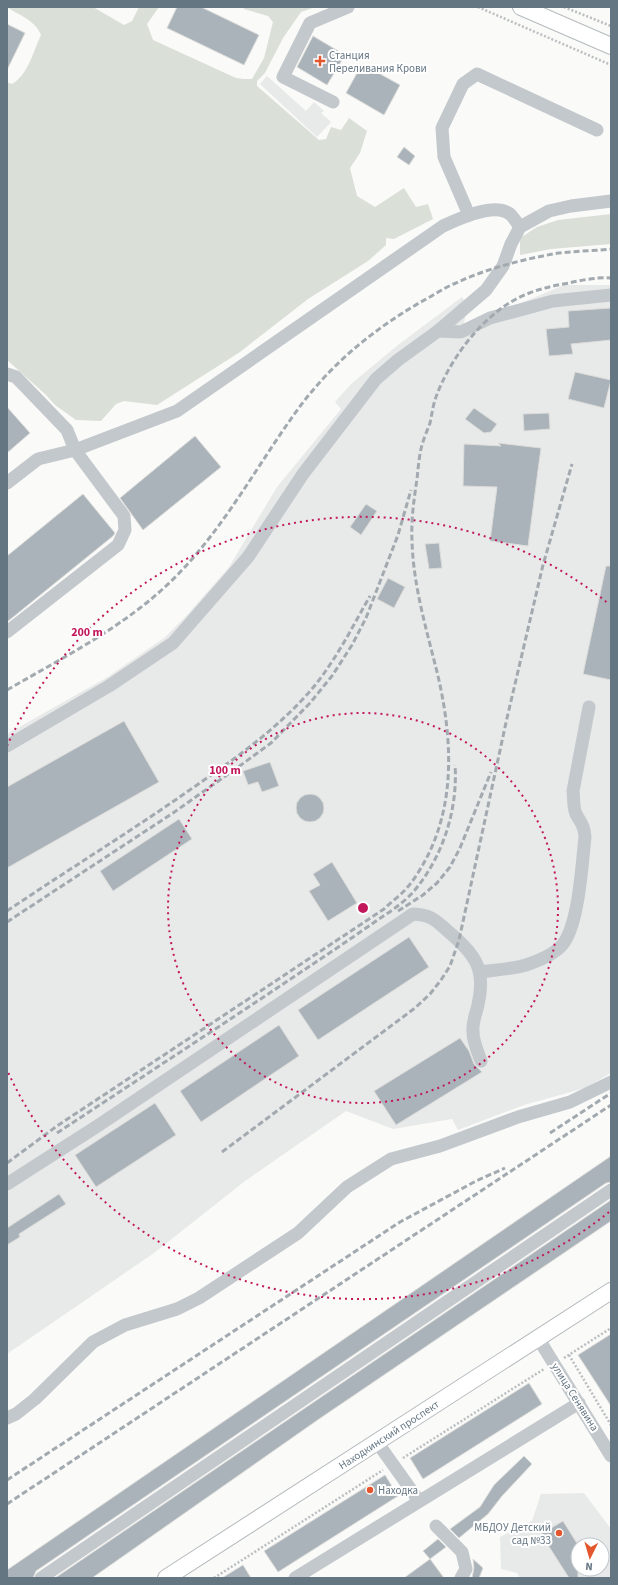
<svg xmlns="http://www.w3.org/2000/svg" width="618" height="1585" viewBox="0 0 618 1585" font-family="'Source Sans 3',sans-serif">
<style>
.built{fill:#e8e9e9;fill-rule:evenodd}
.green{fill:#dadfd7}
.building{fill:#aab3b9;stroke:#dcdcda}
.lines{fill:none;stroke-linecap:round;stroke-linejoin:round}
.major-casing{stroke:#b5babe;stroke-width:18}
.path{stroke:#bbbfc2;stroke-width:2.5;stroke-dasharray:2 2;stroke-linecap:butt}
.minor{stroke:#c3c8cc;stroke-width:13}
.major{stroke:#fff;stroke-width:16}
.rail{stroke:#a2aab0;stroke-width:3;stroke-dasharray:6 3;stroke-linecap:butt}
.ring{fill:none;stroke:#c2185b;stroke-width:2;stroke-dasharray:2 4}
.poi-dot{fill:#e4572e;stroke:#fff;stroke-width:1.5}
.labels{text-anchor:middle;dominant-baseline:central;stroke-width:4;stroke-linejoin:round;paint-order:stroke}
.poi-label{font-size:11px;fill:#657683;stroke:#fff;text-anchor:start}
.street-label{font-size:11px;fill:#657683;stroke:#fff}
.centre{fill:#c2185b;stroke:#fff;stroke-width:2}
.ring-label{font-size:12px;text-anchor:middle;font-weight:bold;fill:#c2185b;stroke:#fff;stroke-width:4;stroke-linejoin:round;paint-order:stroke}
</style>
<rect width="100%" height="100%" fill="#fafaf8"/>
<g class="built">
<path d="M267,76L306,111L314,102L324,111L321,113L331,122L317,137L260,84Z"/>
<path d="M564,285H611V1073L585,1088L524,1105L458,1130L452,1119L393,1129L346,1111L245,1181L154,1253L7,1354V734L106,678L164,638L186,616L229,567L277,487L341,409L335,402L351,384L398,345L462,297L468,306L460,340L502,311Z"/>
<path d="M584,1493L611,1529V1578H520L517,1573L501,1569L500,1537L532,1521L541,1494ZM578,1545H602V1569H578Z"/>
</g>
<g class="green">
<path d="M7,7H93L124,25L132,21L139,7H159L147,24L153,40L236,78L244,79H252L264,58L273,22L268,16L244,9L243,7H315L301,12L283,38L265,73L257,81V86L319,140L326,139L331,127L341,130L349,118L367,131L360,153L350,168L357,196L375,207L404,188L416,207L428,204L433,219L394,239L386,238V245L368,261L308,299L240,352L157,405L124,401L116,404L101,421L76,420L55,405L45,394L7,360V82L12,84C28,75 33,52 41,35C35,20 20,16 7,7Z"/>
<path d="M611,214V244L551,249L520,255V238L537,227L558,220Z"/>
</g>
<g class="building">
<path d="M177,7H201L259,35L244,65L167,28Z"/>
<path d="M7,24L25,33L7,70Z"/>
<path d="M313,36L345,55L327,85L297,67Z"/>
<path d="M362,64L400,85L384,115L346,93Z"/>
<path d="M404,147L415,156L409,165L397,157Z"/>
<path d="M611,308V340L571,344L573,354L549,356L546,329L569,327L568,311Z"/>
<path d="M575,372L611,380L604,408L568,399Z"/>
<path d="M7,407L30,433L7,453Z"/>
<path d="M474,408L497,424L491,432L484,433L465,419Z"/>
<path d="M549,413L550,429L524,431L523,414Z"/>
<path d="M195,436L221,467L143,530L120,498Z"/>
<path d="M498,443L541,448L528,546L490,541L497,487L463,486L464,444L501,446Z"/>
<path d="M83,494L115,533L113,536L7,622V556Z"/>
<path d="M366,504L377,511L361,535L350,527Z"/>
<path d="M439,543L442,568L429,569L425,544Z"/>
<path d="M606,566H611V680L583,674Z"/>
<path d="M388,578L405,587L394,608L377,599Z"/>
<path d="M124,721L159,782L7,868V787Z"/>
<path d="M270,762L279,786L262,792L258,782L248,785L243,771Z"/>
<circle cx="310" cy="808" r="14"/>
<path d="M179,819L192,839L113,891L100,871Z"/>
<path d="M332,862L357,903L328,921L309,891L320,885L313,874Z"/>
<path d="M409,937L429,967L318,1040L298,1010Z"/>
<path d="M279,1025L299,1056L201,1122L180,1091Z"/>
<path d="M460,1038L469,1051L474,1064L482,1072L396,1125L374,1091Z"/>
<path d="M155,1103L176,1135L96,1187L75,1155Z"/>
<path d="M611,1156V1182L606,1183L36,1571L33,1578H7V1570Z"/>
<path d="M59,1194L66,1204L19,1234L20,1237L7,1245V1228Z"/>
<path d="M611,1200V1221L319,1419L92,1578H55Z"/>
<path d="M611,1334V1406L578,1355Z"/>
<path d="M529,1383L542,1404L423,1479L410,1458Z"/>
<path d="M524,1456L532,1464L502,1496L488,1514L459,1538L450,1529L480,1507L494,1485Z"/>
<path d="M385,1475L398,1496L278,1572L264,1551Z"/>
<path d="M563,1521L578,1545V1578H569L541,1534Z"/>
<path d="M438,1539L446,1547L430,1559L423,1551Z"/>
<path d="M430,1559L444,1578H404Z"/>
<path d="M473,1559L483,1568L479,1578H472L474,1568Z"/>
<path d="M243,1565L251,1578H222Z"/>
</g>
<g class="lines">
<defs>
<g id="major">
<path d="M521,7L611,46"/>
<path d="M166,1578L611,1291"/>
</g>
</defs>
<use href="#major" class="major-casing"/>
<g class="path">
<path d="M478,7L611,65"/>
<path d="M564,7L611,26"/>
<path d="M569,1355L611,1425"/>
<path d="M564,1358L611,1328"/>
<path d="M403,1458L544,1369"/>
<path d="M214,1578L383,1470"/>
</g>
<g class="minor">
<path d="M333,102L283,77L310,23L348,7"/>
<path d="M469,215L444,157L442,128L463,84L477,74L597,130"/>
<path d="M438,331L461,332L490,318L553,301L611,295"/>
<path d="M7,374L16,377L67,430L75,450L124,516L125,530L118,545L7,632"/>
<path d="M7,483L38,459L75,450L177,411L443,226C458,219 496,201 511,215C514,218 517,223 520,227"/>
<path d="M7,746L109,686L173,643L248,557L303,474L376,379L398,360L438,331L486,290L503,266L511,244L520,227L549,211L571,206L611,201"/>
<path d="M480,972C495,970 512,969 526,965C538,961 558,953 565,941C579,919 582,864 585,837C584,825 581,823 576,814C573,807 574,799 573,791L589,707"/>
<path d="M7,1184L99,1125L413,914C433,915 436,921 450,933C476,955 486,970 478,1005C476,1014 472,1022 473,1032C473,1042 478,1052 481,1061"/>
<path d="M538,1338L611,1456"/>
<path d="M7,1418L16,1414L35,1399L93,1342L125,1325L177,1309L199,1298L298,1233L347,1187L391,1159L440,1146L518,1117L570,1102L611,1082"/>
<path d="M377,1442L419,1501"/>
<path d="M436,1526L462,1552L466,1569L461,1578"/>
<path d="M41,1578L611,1190"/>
<path d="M295,1578L579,1403"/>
</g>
<use href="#major" class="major"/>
<g class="rail">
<path d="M7,690C69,654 134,622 183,569C229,520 261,459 301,405C335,360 379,325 428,298C437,293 446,287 456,283C486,269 520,260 553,254C572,251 592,251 611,249"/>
<path d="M7,911C69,869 133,830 194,787C233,760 270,734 302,700C331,670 350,631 370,596"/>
<path d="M398,911L423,895L437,883L450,867L460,848L491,772"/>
<path d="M7,922L173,813L241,765L271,743L310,703L332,676L352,645L366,618L398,535L411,490"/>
<path d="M57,1133C139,1079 222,1025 304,970C328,954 352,938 376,921C391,911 407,901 418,886C444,853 458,807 455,765"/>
<path d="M550,1133L611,1093"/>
<path d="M222,1152L415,1008L430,994L441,980L450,966L459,940L507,718L543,565L572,464"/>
<path d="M7,1163L57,1126L384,909C390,903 398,897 404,891C413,882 420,870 426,859C456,802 452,737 438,676C427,631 413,586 412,540C411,520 414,499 417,479C418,469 419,458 421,449C423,440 427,431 430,423C432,414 433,405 436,397C450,359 481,317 518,298C534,290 551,286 569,283C582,280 597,277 611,278"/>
<path d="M7,1480L400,1222L476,1181L505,1168"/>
<path d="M7,1504L611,1105"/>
</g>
</g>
<g class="ring">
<circle cx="363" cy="908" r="195"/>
<path d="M609 1212A391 391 0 0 1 7 1070M7 746A391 391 0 0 1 609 604"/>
</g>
<g class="poi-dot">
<path d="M318 55h4v4h4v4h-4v4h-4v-4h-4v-4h4z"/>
<circle cx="370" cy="1490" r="4"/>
<circle cx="559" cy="1533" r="4"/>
</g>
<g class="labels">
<g class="poi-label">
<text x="329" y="55">Станция<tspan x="329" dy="13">Переливания Крови</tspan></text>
<text x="378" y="1490">Находка</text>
<text x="551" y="1527" text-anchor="end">МБДОУ Детский<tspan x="551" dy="13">сад №33</tspan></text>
</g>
<g class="street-label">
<text transform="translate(575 1397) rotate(58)">улица Сенявина</text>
<text transform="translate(389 1435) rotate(-33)">Находкинский проспект</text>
</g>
</g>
<circle cx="363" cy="908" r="6" class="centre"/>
<g class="ring-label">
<text x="87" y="636">200 m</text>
<text x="225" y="774">100 m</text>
</g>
<rect width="618" height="1585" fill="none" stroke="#657683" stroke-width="16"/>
<g transform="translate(590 1557) rotate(185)"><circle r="19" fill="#ffffff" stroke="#c1c8cd"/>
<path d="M0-3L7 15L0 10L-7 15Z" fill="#e4572e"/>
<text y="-6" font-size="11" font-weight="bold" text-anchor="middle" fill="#657683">N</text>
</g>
</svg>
